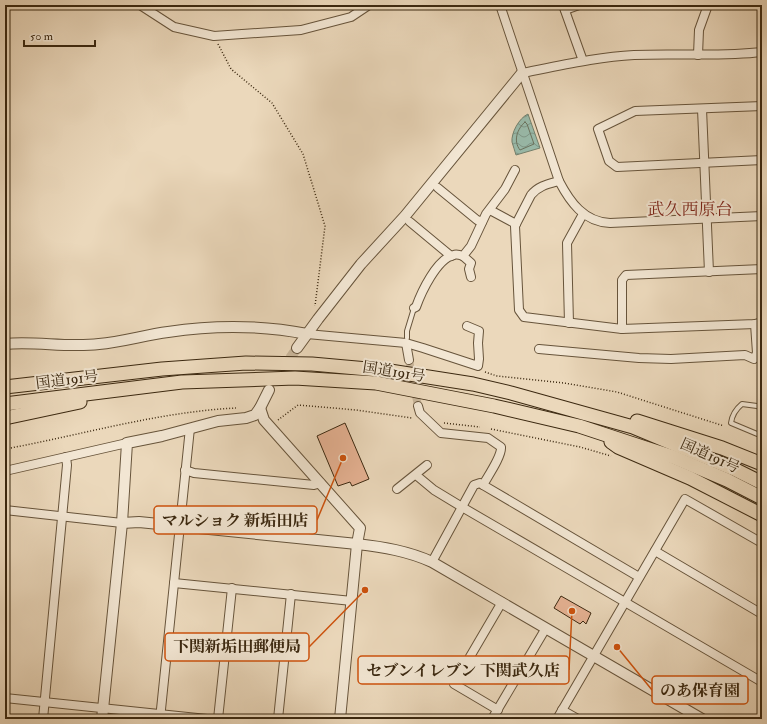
<svg xmlns="http://www.w3.org/2000/svg" width="767" height="724" viewBox="0 0 767 724" font-family="'IM FELL Double Pica','Noto Serif JP',serif">
<style>
.water{fill:url(#water-waves);stroke:#73806d}
.lines{fill:none;stroke-linecap:round;stroke-linejoin:round}
.shore{stroke:#6a725e;stroke-width:1}
.building{fill:#e6b293;stroke:#3b2810}
.minor-tunnel{stroke:#c8b599;stroke-width:8;stroke-dasharray:8 4;stroke-linecap:butt}
.tertiary-tunnel{stroke:#c8b599;stroke-width:10;stroke-dasharray:10 5;stroke-linecap:butt}
.service-casing{stroke:#67543b;stroke-width:6}
.minor-casing{stroke:#67543b;stroke-width:10}
.tertiary-casing{stroke:#67543b;stroke-width:12}
.trunk-casing{stroke:#3b2810;stroke-width:15}
.path{stroke:#3b2810;stroke-width:1.5;stroke-dasharray:1 2;stroke-linecap:butt}
.service{stroke:#f2e6d3;stroke-width:4}
.minor{stroke:#f2e6d3;stroke-width:8}
.tertiary{stroke:#f2e6d3;stroke-width:10}
.trunk{stroke:#ebd8bb;stroke-width:13}
.labels{text-anchor:middle;dominant-baseline:central;stroke-width:4;stroke-linejoin:round;paint-order:stroke}
.street-label{font-size:15px;fill:#3b2810;stroke:#f2e6d3}
.quarter-label{font-size:17px;fill:#7a1f14;stroke:#f2e6d3}
.leader{fill:none;stroke:#ce520d;stroke-width:1.5}
.callout-dot{fill:#ce520d;stroke:#f2e6d3;stroke-width:1.5}
.callout{fill:#f2e6d3;stroke:#ce520d;stroke-width:1.5}
.callout-label{font-size:16px;text-anchor:middle;font-weight:bold;fill:#3b2810}
</style>
<defs>
<pattern id="water-waves" width="16" height="10" patternUnits="userSpaceOnUse"><rect width="16" height="10" fill="#99bbab"/><path d="M0 5q4-4 8 0t8 0" fill="none" stroke="#7e988a"/></pattern>
</defs>
<rect width="100%" height="100%" fill="#ebd8bb"/>
<filter id="stains"><feTurbulence type="fractalNoise" baseFrequency=".005" numOctaves="4"/><feColorMatrix values="0 0 0 0 .2 0 0 0 0 .09 0 0 0 0 .02 0 0 0 .5 -.17"/></filter>
<radialGradient id="worn" r=".72"><stop offset=".6" stop-color="#630" stop-opacity="0"/><stop offset="1" stop-color="#630" stop-opacity=".3"/></radialGradient>
<path class="water" d="M528,114L540,148L516,155C515,151 513,146 512,142C511,133 519,118 528,114Z"/>
<g class="lines">
<path class="shore" d="M525,122L527,124L534,144L520,150C513,141 517,129 525,122Z"/>
</g>
<g class="building">
<path d="M345,423L369,479L352,486L350,482L338,486L317,436Z"/>
<path d="M561,596L591,613L586,624L583,621L580,624L554,608Z"/>
</g>
<g class="lines">
<path class="minor-tunnel" d="M409,360L418,406"/>
<path class="tertiary-tunnel" d="M273,383L297,348"/>
<defs>
<g id="service">
<path d="M407,338V331L414,308"/>
<path d="M762,409L757,406L742,404C736,409 732,415 731,423L762,436"/>
</g>
<g id="minor">
<path d="M140,5L174,27L214,36L301,30L351,17L369,5"/>
<path d="M500,5L559,181C570,202 584,222 610,223L762,216"/>
<path d="M563,5L583,61"/>
<path d="M565,10L579,5"/>
<path d="M698,55L699,30L708,5"/>
<path d="M522,73C559,66 596,57 634,55C677,53 719,57 762,52"/>
<path d="M762,106L635,111L598,129L609,161L617,167L762,160"/>
<path d="M702,109L709,272"/>
<path d="M559,181C548,184 538,186 531,195L515,226L519,310L524,317L622,329L755,324L762,322"/>
<path d="M438,188L477,220L482,222"/>
<path d="M490,210L516,224"/>
<path d="M410,222L451,256"/>
<path d="M463,256L471,263L469,269L471,277"/>
<path d="M414,308L416,307C421,293 437,258 454,255C456,254 460,255 463,256L471,246L486,214L505,189L515,170"/>
<path d="M569,323L567,243L583,214"/>
<path d="M622,329V280L626,275L762,269"/>
<path d="M307,334L406,343L423,348L478,366L479,359L478,343L479,331L467,326"/>
<path d="M406,343L409,360"/>
<path d="M539,349L639,358L671,359L745,355L754,359L757,353L755,324"/>
<path d="M418,406L420,413L441,433L488,438L501,447C502,456 488,476 483,485L480,483L474,485L432,562"/>
<path d="M185,470L194,473L314,485L321,483"/>
<path d="M5,471L127,443"/>
<path d="M416,475L434,490L462,507L762,682"/>
<path d="M483,485L639,577"/>
<path d="M397,489L427,465"/>
<path d="M5,510L122,523"/>
<path d="M655,551L762,614"/>
<path d="M174,583L352,601"/>
<path d="M5,698L207,719"/>
<path d="M498,710L454,684L502,602"/>
<path d="M562,710L578,719"/>
<path d="M43,719L67,465L66,457"/>
<path d="M160,719L190,428"/>
<path d="M218,719L232,588"/>
<path d="M278,719L291,594"/>
<path d="M492,719L546,628"/>
<path d="M557,719L685,499L762,543"/>
</g>
<g id="tertiary">
<path d="M5,344C36,341 68,348 99,344C122,342 145,335 168,332C214,325 261,325 307,334"/>
<path d="M297,348L318,319L361,264L405,216L522,73"/>
<path d="M260,408L264,420L360,528L357,544L340,719"/>
<path d="M122,523L139,522L357,544C383,547 408,551 432,562L702,719"/>
<path d="M102,719L122,523L127,443L162,436L218,421L246,418L255,415L260,408L269,390"/>
</g>
<g id="trunk">
<path d="M5,387L162,369L246,363L312,364L390,371L473,384L511,393L633,427L734,469L762,483"/>
<path d="M5,404L182,382L295,378L376,383L494,406L579,426L673,457L727,480L762,498"/>
<path d="M5,418L80,402"/>
<path d="M637,421L722,448L762,464"/>
<path d="M611,442L618,447L690,478L762,515"/>
</g>
</defs>
<use href="#service" class="service-casing"/>
<use href="#minor" class="minor-casing"/>
<use href="#tertiary" class="tertiary-casing"/>
<use href="#trunk" class="trunk-casing"/>
<g class="path">
<path d="M218,44L231,69L272,103L303,154L325,226L315,306"/>
<path d="M485,372L497,376L564,383L617,392L724,426"/>
<path d="M278,420L298,405L356,410L412,418"/>
<path d="M444,423L480,427"/>
<path d="M491,429L580,447L611,456"/>
<path d="M5,449C82,435 157,412 236,408"/>
</g>
<use href="#service" class="service"/>
<use href="#minor" class="minor"/>
<use href="#tertiary" class="tertiary"/>
<use href="#trunk" class="trunk"/>
</g>
<g class="labels">
<g class="street-label">
<text transform="translate(394 372) rotate(9)">国道191号</text>
<text transform="translate(67 380) rotate(-7)">国道191号</text>
<text transform="translate(710 456) rotate(24)">国道191号</text>
</g>
<g class="quarter-label">
<text x="690" y="209">武久西原台</text>
</g>
</g>
<path class="leader" d="M343 458L317 520M365 590L309 647M572 611L569 670M617 647L652 690"/>
<g class="callout-dot">
<circle cx="343" cy="458" r="4"/>
<circle cx="365" cy="590" r="4"/>
<circle cx="572" cy="611" r="4"/>
<circle cx="617" cy="647" r="4"/>
</g>
<g class="callout">
<rect x="154" y="506" width="163" height="28" rx="4"/>
<rect x="165" y="633" width="144" height="28" rx="4"/>
<rect x="358" y="656" width="211" height="28" rx="4"/>
<rect x="652" y="676" width="96" height="28" rx="4"/>
</g>
<g class="callout-label">
<text x="235" y="526">マルショク 新垢田店</text>
<text x="237" y="652">下関新垢田郵便局</text>
<text x="463" y="676">セブンイレブン 下関武久店</text>
<text x="700" y="696">のあ保育園</text>
</g>
<rect width="767" height="724" fill="none" stroke="#ebd8bb" stroke-width="20"/>
<rect x="6" y="6" width="755" height="712" fill="none" stroke="#3b2810" stroke-width="2"/>
<rect x="10" y="10" width="747" height="704" fill="none" stroke="#3b2810"/>
<path d="M24 40v6h71v-6" fill="none" stroke="#3b2810" stroke-width="2"/>
<text x="30" y="40" font-size="12" fill="#3b2810" stroke="#f2e6d3" stroke-width="3" paint-order="stroke">50 m</text>
<rect width="100%" height="100%" filter="url(#stains)"/>
<rect width="100%" height="100%" fill="url(#worn)"/>
</svg>
